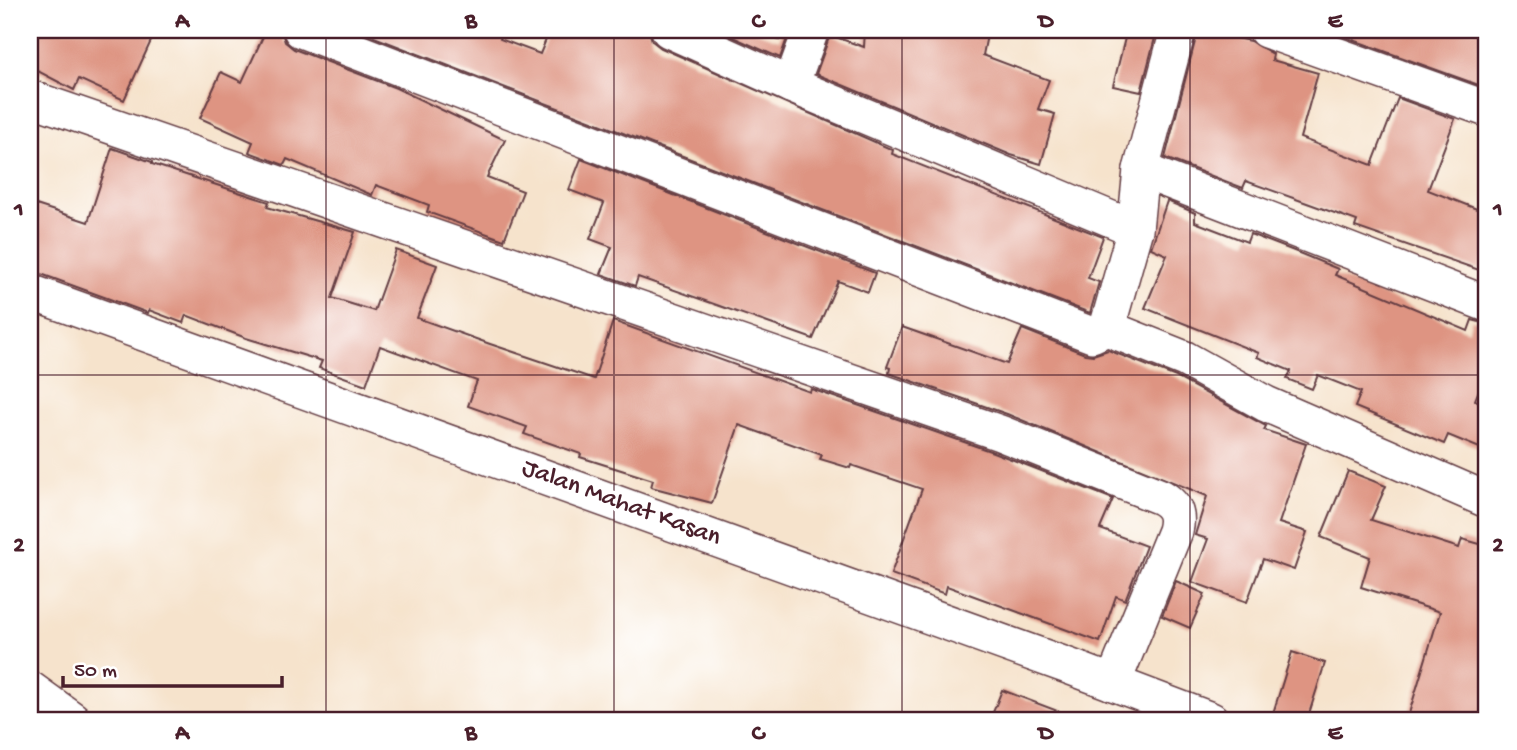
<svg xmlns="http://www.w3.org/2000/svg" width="1517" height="750" viewBox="0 0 1517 750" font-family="'Gochi Hand',sans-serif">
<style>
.building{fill:#de9482}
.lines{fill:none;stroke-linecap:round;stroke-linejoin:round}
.street-casing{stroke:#643c43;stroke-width:38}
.street{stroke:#fff;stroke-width:35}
.grid{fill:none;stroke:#4a1f2b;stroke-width:2;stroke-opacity:0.55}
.labels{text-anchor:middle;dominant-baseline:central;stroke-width:7;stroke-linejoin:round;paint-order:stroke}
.street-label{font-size:26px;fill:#4a1f2b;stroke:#fff}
.neatline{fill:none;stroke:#4a1f2b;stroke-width:2.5}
.grid-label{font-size:23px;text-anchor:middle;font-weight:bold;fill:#4a1f2b}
</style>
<rect width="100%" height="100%" fill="#fff"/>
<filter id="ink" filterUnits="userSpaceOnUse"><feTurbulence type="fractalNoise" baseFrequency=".0143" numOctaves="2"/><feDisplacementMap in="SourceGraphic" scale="14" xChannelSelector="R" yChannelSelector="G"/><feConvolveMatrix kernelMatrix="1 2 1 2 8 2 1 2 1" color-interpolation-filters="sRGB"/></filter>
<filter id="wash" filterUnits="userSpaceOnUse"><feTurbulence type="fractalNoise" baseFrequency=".00686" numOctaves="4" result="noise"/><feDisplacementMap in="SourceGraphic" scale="28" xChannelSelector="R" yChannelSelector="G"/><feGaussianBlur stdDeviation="1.57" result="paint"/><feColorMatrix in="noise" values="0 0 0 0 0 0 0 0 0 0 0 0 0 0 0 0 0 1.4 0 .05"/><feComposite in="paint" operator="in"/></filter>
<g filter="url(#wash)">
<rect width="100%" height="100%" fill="#f6e3cc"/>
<g id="blocks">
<g class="building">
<path d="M30,30H156L124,100L79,79L74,90L30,67Z"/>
<path d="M266,30H281L285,42L294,49L396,88L505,140L487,177L523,191L504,240L427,212L429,205L376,185L372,195L287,159L284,165L249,152L253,142L200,118L221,72L242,82Z"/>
<path d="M356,30H503L500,39L540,54L550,30H649L652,41L661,48L893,150L892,154L1103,237L1088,278L1099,282L1090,313Z"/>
<path d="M717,30H751L779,40L782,30H790L780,58Z"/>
<path d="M865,30H988L983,55L1049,80L1038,109L1055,114L1041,164L1011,155L816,74L830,35L864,47Z"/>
<path d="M1127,30H1157L1141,92L1113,86Z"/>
<path d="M1198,30L1250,41L1273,54L1272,60L1318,73L1300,138L1372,165L1398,98L1455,119L1428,190L1487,213V247L1479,270L1355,227L1357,221L1307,203L1246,181L1243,188L1165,158Z"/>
<path d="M1331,30H1487V88L1331,32Z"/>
<path d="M112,148L152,162V164L269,202L267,207L355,232L332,298L374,311L396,250L437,265L417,318L490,344L594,379L613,321L810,392L811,389L993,452L1113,499L1100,529L1146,546L1125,600L1116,596L1100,642L947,586L945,594L891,574L922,489L851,465L850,468L820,459L822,455L739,425L712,503L651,487L653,480L580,457L581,454L524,434L527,427L468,406L477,381L380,346L366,385L319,368L322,361L246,338L186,315L183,323L149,310L148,313L30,270V203L88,222Z"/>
<path d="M581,159L875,273L868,292L838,281L813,339L638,277L635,286L601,274L612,247L590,239L604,203L569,190Z"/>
<path d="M1167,201L1195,213V222L1247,242L1250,234L1294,251L1338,269L1335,275L1468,331L1472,320L1487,324V370L1475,400L1487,405V451L1448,435L1444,444L1355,407L1361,392L1318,375L1312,389L1287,379L1291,371L1257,357L1259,353L1145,308L1167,255L1151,248Z"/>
<path d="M902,327L1007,364L1022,329L1085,354L1093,355L1108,350L1176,377L1266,426L1264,430L1306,444L1279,523L1307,532L1294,570L1263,559L1247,602L1192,582L1208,539L1195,535L1207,496L1007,414L889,373L890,368L887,367Z"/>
<path d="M1348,471L1386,486L1371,520L1459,548L1462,539L1487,546V720H1407L1440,612L1361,587L1370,557L1321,537Z"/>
<path d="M1176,581L1205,594L1190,628L1162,616Z"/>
<path d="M1292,652L1325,663L1307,720H1271Z"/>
<path d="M1002,690L1076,718V720H990Z"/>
</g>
</g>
</g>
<g filter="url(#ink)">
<use href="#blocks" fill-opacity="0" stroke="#643c43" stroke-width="2"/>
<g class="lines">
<defs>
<g id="street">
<path d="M301,30L1092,335L1107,328L1135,229L1141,170L1178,30"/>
<path d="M669,30L791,85L1135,229"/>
<path d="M1266,30L1487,109"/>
<path d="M791,85L811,30"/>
<path d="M30,98L1000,433L1161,497C1175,505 1179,515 1175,531L1113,683"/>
<path d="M1141,170L1487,304"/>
<path d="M30,292L1071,667L1211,720"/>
<path d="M1107,328L1185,359L1266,404L1487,500"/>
<path d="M30,689L73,720"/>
</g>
</defs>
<use href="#street" class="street-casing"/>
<use href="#street" class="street"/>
</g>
</g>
<path class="grid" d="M326,30V720M614,30V720M902,30V720M1190,30V720M30,375H1487"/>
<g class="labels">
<g class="street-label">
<text transform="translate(621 504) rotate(20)">Jalan Mahat Kasan</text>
</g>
</g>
<rect width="1517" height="750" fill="none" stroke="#fff" stroke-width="77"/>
<path d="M63 676v10h219v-10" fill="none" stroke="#4a1f2b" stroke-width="3.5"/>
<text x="74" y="676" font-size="21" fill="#4a1f2b" stroke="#ffffff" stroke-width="5" paint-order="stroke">50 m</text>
<rect x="38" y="38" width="1440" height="674" class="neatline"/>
<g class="grid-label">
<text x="182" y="27">A</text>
<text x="471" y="27">B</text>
<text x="758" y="27">C</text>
<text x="1046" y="27">D</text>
<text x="1335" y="27">E</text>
<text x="19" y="215">1</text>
<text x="1498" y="215">1</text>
<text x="19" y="551">2</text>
<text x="1498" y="551">2</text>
<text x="182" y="739">A</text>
<text x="471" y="739">B</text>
<text x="758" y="739">C</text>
<text x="1046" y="739">D</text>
<text x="1335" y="739">E</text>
</g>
</svg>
